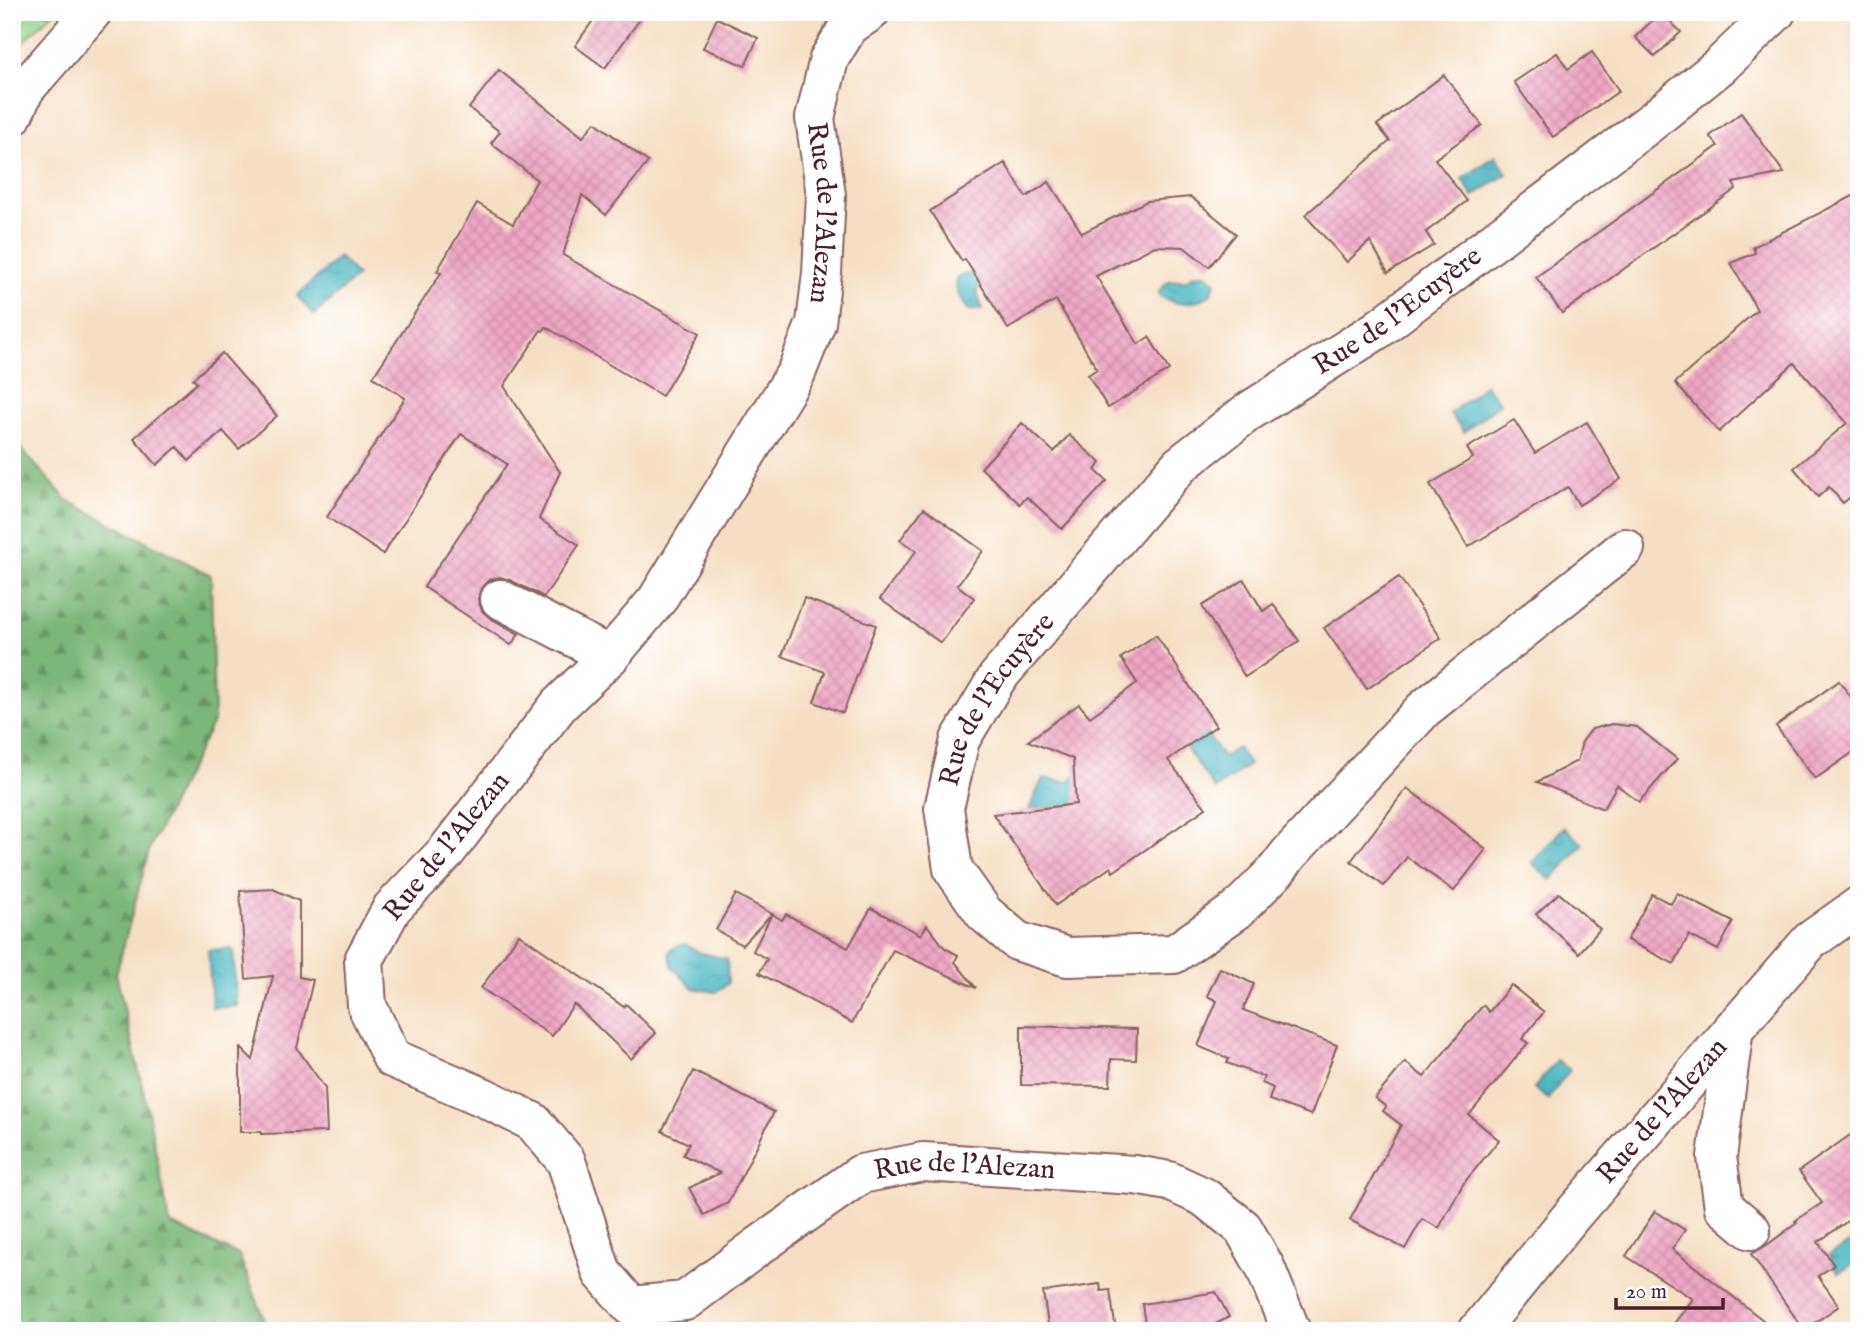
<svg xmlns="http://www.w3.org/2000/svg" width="1871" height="1343" viewBox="0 0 1871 1343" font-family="'IM FELL English',serif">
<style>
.forest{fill:url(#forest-firs);stroke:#626b52;stroke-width:2}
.wetland{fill:url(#wetland-marsh);stroke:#717a5c;stroke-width:2}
.water{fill:url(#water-ripples);stroke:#486a76;stroke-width:2}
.building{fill:url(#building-cross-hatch)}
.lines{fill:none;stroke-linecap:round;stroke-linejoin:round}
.street-casing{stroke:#866261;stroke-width:42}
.street{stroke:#fff;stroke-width:38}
.labels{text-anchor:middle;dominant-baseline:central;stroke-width:6;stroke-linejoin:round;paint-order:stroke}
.street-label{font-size:28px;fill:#4a1f2b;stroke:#fff}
</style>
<defs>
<pattern id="forest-firs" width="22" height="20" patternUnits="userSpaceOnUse" patternTransform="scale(1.75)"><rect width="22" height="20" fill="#7ab778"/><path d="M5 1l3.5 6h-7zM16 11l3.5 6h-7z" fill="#669463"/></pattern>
<pattern id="wetland-marsh" width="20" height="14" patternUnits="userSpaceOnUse" patternTransform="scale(1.75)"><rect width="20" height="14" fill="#98d68c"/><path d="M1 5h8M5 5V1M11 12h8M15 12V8" fill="none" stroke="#84b779"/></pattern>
<pattern id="water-ripples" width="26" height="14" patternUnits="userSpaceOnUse" patternTransform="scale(1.75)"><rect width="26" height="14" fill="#46b5c0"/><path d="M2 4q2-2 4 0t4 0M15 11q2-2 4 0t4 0" fill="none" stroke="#3c939c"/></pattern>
<pattern id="building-cross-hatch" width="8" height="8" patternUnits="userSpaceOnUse" patternTransform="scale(1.75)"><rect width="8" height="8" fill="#efa7c4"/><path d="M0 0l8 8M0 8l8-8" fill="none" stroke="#ce8fa9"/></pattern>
</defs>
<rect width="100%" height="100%" fill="#fff"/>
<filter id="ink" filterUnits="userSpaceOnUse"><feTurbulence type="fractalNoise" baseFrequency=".0143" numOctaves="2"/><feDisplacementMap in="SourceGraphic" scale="14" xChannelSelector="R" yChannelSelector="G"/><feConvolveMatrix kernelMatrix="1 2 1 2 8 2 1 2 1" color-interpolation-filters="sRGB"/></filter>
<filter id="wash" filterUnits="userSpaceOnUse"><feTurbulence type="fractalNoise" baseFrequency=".00686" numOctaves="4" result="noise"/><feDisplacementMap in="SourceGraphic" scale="28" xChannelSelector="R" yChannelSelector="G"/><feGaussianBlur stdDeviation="1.57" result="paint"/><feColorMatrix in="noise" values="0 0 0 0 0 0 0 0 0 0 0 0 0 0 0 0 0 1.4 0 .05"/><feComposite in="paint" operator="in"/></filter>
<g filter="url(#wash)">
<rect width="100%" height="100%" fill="#f5dfc4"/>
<path class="forest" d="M12,439L68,501L211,575L214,720L150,847L116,974L147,1107L170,1224L239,1255L267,1326V1331H12Z"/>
<path class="wetland" d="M12,12H54L22,43L12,66Z"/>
<g class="water">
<path d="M1496,156L1507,174L1473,196L1462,179Z"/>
<path d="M339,257L357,276L314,315L297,296Z"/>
<path d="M986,267L977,291L982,310H969C960,300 953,290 958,277Z"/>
<path d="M1194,274H1206L1216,282L1210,295C1192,304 1177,308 1159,295V291L1168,281L1187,280Z"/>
<path d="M1485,385L1500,403L1464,432L1450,414Z"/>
<path d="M1203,728L1223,757L1238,748L1249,765L1215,789L1182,742Z"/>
<path d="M1086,764L1087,803L1029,809L1043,778L1068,782Z"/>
<path d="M1564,827L1583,844L1551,880L1532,863Z"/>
<path d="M685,944L701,953L727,959L728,983L716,992L693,988L673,968L669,952L673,948Z"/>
<path d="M233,949L237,1006L212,1008L208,950Z"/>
<path d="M1557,1060L1570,1070L1548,1099L1534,1088Z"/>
<path d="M1859,1237V1260L1839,1273L1828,1256Z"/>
</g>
<g id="blocks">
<g class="building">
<path d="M599,12H645L605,68L575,46Z"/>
<path d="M1661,12L1681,32L1655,57L1635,37Z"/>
<path d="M717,18L758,38L745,66L703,48Z"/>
<path d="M1592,52L1619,91L1553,137L1514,82L1557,53L1568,69Z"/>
<path d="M499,70L583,137L595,122L648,162L606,215L582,195L563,255L700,333L662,396L546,327L543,331L541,330L504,386L560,472L539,519L579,545L544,597L510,580L500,577L489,580L481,588L478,599L482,611L490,618L519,634L511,645L424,587L507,464L461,434L383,554L327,517L405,398L373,377L441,273L437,271L477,203L513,224L537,180L491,143L500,132L469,108Z"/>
<path d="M1444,75L1482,125L1435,159L1467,201L1426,232L1434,245L1388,273L1370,241L1347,262L1305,215L1390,141L1377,125Z"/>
<path d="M1741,113L1784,173L1733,183L1736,189L1562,313L1536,277L1718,146L1710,136Z"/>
<path d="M1005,163L1026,197L1049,182L1082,233L1147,201L1191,197L1236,234L1209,267L1184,247L1155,246L1096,276L1138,344L1149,337L1169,370L1108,408L1088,375L1097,369L1056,300L1008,329L965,259L962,261L930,211Z"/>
<path d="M1859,193V490L1843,503L1829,487L1818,497L1794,468L1847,423L1794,363L1719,432L1675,383L1757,310L1731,263L1755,253L1753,247Z"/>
<path d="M222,353L277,416L239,449L223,431L189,461L177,447L157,465L134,438L197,383L193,379Z"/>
<path d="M1514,420L1535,453L1587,422L1621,479L1579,505L1568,487L1468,547L1430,484L1473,458L1467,448Z"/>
<path d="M1022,423L1054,452L1069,435L1101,463L1095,470L1107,481L1062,529L1027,497L1020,504L981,468Z"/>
<path d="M924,508L983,551L957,585L974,598L941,643L880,599L916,551L900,540Z"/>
<path d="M1399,577L1441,638L1367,689L1324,628Z"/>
<path d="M1244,580L1263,611L1273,604L1299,641L1245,677L1202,606Z"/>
<path d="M804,598L876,625L843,713L814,702L825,672L782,656Z"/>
<path d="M1156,635L1216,726L1168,760L1206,808L1113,872L1111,867L1056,905L993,814L1076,804L1073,759L1028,741L1079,704L1090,717L1137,683L1121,658Z"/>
<path d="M1839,681L1859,708V748L1815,779L1776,726Z"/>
<path d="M1612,724L1637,727L1677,759L1639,802L1617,785L1603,809L1537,782L1577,761L1582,742L1592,729Z"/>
<path d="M1407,788L1486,849L1454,891L1407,857L1384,886L1351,861Z"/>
<path d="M273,889L299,901V977L313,980L297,1048L325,1088L327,1132L261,1134V1132H240V1047L253,1060L273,976L246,979L240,891Z"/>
<path d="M1559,893L1600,929L1579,953L1536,914Z"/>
<path d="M1677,893L1733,922L1718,950L1689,935L1674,964L1627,940L1652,894L1671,904Z"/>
<path d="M736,894L772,914L742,945L716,930Z"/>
<path d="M871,908L921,935L927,925L945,948L958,955L955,962L976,988L893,950L852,1023L759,973L767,959L753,951L772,914L782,920L786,914L848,948Z"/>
<path d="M519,934L624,1007L626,1004L656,1033L631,1059L574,1004L552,1036L481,988Z"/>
<path d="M1220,968L1254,984L1243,1010L1337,1045L1311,1115L1269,1100L1273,1088L1262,1083L1264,1077L1227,1063L1229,1059L1198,1046L1217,1001L1207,996Z"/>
<path d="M1511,985L1544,1012L1522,1039L1528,1043L1469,1115L1499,1140L1463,1184L1439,1228L1422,1219L1405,1249L1350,1220L1401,1125L1383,1111L1386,1107L1375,1098L1405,1062L1424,1077L1483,1005L1489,1012Z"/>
<path d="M1021,1026L1137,1029L1136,1060L1111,1059L1110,1086L1021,1085Z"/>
<path d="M693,1071L774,1112L728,1203L704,1215L689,1188L720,1173L683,1155L689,1144L662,1131Z"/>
<path d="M1859,1129V1213L1818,1242L1834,1265L1818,1276L1839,1306L1804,1330L1751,1254L1767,1245L1797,1223L1795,1221L1822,1203L1799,1171Z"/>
<path d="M1655,1211L1685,1230L1672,1249L1777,1331H1668L1693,1299L1626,1256Z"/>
<path d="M1100,1284L1101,1291L1110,1290L1116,1331H1049L1043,1292Z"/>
<path d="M1216,1292L1229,1317L1212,1326L1169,1331H1146L1142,1304Z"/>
</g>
</g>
</g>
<g filter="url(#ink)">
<use href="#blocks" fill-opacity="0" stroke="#866261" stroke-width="2"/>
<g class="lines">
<defs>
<g id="street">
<path id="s1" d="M870,12L849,26L829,59L815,118L826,195L822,273L816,323L796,373L657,600L610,656L559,705L446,852L392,908L364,960L367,1006L392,1058L485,1098L533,1122L566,1161L602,1273L631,1306L685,1301L756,1248L861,1174L923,1162L1135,1175L1169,1181L1204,1197L1243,1228L1265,1267L1291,1331"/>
<path d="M12,117L25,89L92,12"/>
<path id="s2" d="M1625,548L1424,709L1289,854L1276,871L1237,910L1174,954L1067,957L1017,941L984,913L953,869L944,808L960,740L997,678L1180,465L1248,412L1377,330L1651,122L1721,65L1776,12"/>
<path d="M500,599L610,656"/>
<path d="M1734,1027L1717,1157L1724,1207L1751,1230"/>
<path id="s3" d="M1478,1331L1573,1214L1810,941L1859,906"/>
</g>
</defs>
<use href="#street" class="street-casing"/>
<use href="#street" class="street"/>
</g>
</g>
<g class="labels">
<g class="street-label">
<text stroke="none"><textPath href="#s1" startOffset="220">Rue de l'Alezan</textPath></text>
<text stroke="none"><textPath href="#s2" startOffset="1617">Rue de l'Ecuyère</textPath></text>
<text stroke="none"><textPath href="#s2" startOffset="1050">Rue de l'Ecuyère</textPath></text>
<text transform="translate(447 847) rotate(-51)">Rue de l'Alezan</text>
<text stroke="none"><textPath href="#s3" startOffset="287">Rue de l'Alezan</textPath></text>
<text stroke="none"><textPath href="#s1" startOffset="1964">Rue de l'Alezan</textPath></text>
</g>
</g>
<rect width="1871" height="1343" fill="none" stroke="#fff" stroke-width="42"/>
<path d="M1616 1298v10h107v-10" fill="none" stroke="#4a1f2b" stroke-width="3.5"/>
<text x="1626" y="1298" font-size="21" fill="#4a1f2b" stroke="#ffffff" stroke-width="5" paint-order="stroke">20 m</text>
</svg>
